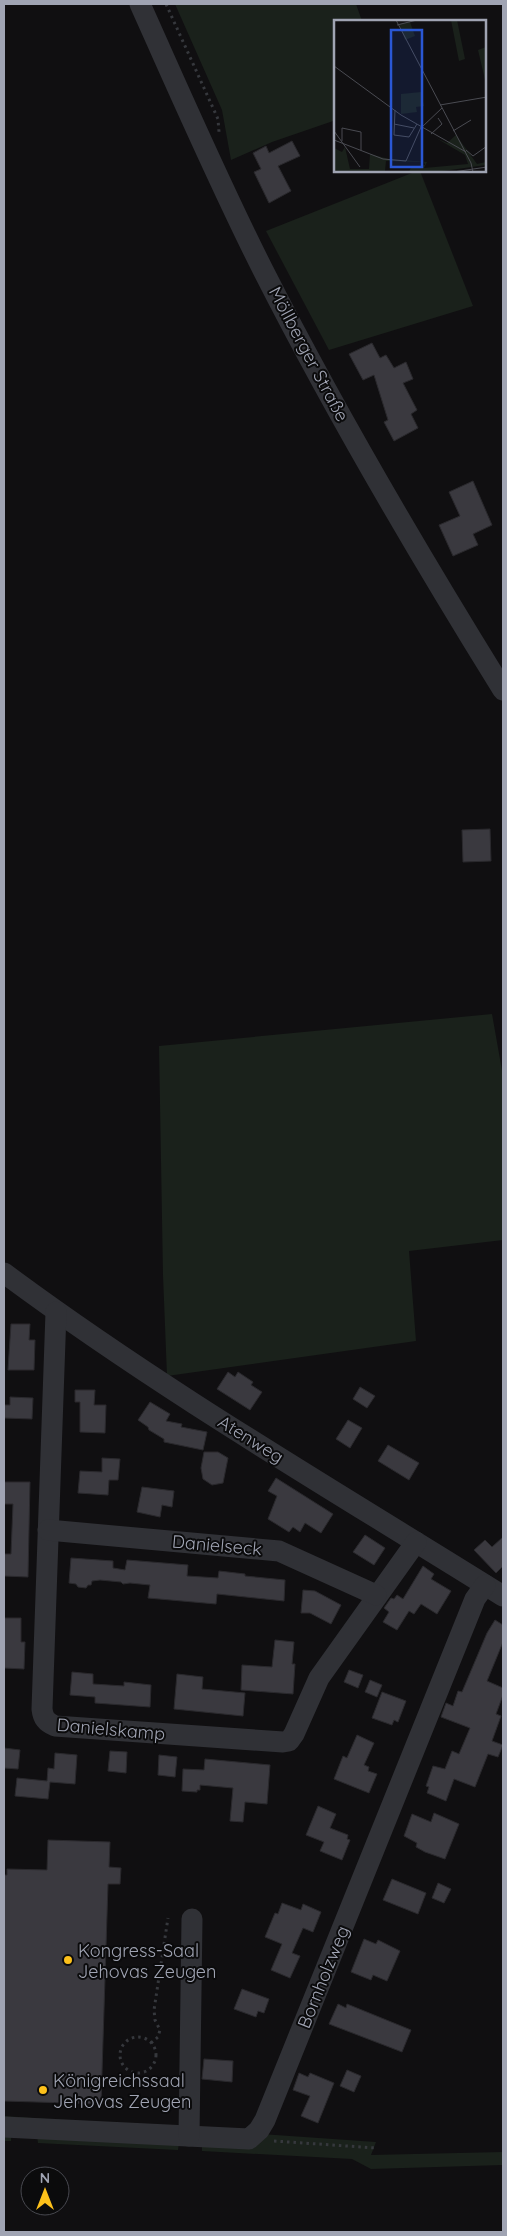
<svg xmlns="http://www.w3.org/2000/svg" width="507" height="2236" viewBox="0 0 507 2236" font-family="Quicksand,sans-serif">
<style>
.green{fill:#1a211b}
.building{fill:#3a393f;stroke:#2a292d}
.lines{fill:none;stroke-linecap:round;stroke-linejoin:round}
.path{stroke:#36383d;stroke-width:3;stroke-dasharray:2.5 4;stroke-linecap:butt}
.minor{stroke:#303136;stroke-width:21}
.poi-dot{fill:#fdc11b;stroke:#0b0b0c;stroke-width:2}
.labels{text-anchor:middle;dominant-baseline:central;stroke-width:4;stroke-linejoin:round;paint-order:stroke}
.street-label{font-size:18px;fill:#a0a4b3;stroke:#0b0b0c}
.poi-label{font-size:18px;fill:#a0a4b3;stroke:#0b0b0c;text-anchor:start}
.inset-road{fill:none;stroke:#4a4b52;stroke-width:1}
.view{fill:#2a57d4;fill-opacity:0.15;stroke:#2a57d4;stroke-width:2.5}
.inset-edge{fill:none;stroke:#a0a4b3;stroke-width:2.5}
</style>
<rect width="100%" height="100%" fill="#100f11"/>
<g class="green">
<path d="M175,4H356L362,21H336V120L272,142L231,160L222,110Z"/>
<path d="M417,171H420L473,306L329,350L266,231Z"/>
<path d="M492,1014L503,1076V1240L409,1251L416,1341L167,1376L163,1275L159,1046Z"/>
<path d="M4,2116L376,2142L371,2155L503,2152V2165L371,2169L352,2159L202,2151V2145L179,2143L178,2150L38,2143L37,2135L11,2134V2141H4Z"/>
</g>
<g class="building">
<path d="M292,141L300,156L278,166L291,191L269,203L254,172L261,169L253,153L266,146L269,153Z"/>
<path d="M372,343L380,358L386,355L394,368L406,362L413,379L403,383L417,410L411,414L418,428L394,441L384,422L388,420L374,375L363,380L349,354Z"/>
<path d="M473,481L492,525L473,534L478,545L453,556L439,525L460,516L449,492Z"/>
<path d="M490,829L491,861L463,862L462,830Z"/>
<path d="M11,1324H30L29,1340H35L34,1370H8Z"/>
<path d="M228,1372L235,1377L238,1372L253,1382L251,1385L262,1392L250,1410L217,1389Z"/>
<path d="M360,1387L375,1396L367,1408L353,1399Z"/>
<path d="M75,1390H95L94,1405H106L105,1433L80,1432V1402H75Z"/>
<path d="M10,1397L33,1398L32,1419L4,1418V1405H10Z"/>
<path d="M150,1402L170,1414L166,1421L182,1424L181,1427L207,1432L203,1450L164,1442V1439L149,1430L148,1427L138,1420Z"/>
<path d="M348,1420L362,1428L350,1448L336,1439Z"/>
<path d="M388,1445L419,1463L409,1480L378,1461Z"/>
<path d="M204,1452H218L228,1458L223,1483L212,1485L203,1479L201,1468Z"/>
<path d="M102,1458L120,1459L118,1480H109L108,1495L78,1493L80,1471L102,1472Z"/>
<path d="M276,1478L333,1514L321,1533L305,1523L300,1532L293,1527L289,1532L268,1519L277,1496L268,1491Z"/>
<path d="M4,1482H30L28,1577L4,1576V1554H11L13,1504H4Z"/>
<path d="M142,1487L174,1491L172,1507L162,1505L160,1517L137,1512Z"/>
<path d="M365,1535L385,1548L374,1565L353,1552Z"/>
<path d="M503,1537V1566L496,1573L474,1550L485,1540L492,1547Z"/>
<path d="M71,1558L113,1561V1568L125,1570L127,1560L188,1565L187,1576L218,1578L219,1571L245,1574V1576L285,1580L284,1601L217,1594L216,1604L148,1598L150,1585L130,1583L123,1584L121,1582L100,1580L92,1581L91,1585H88L86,1588L78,1587L76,1584L69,1583Z"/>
<path d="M423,1566L434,1574L431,1579L451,1591L437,1614L421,1604L414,1614L409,1611L397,1630L383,1622L389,1612L384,1608L391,1598L394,1599L397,1595L403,1599Z"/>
<path d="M303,1590L315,1591L341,1605L331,1624L310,1613H301Z"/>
<path d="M4,1618H21V1642H25L24,1669L4,1668Z"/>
<path d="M495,1620L503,1625V1642L487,1681L503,1688V1695L496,1714L501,1716L492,1741L503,1745L498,1757L488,1754L475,1787L454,1779L446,1801L427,1793L429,1787L426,1786L433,1766L445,1769L452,1751L459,1754L470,1728L441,1717L446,1703L453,1706L458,1691L462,1692L487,1633Z"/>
<path d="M275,1640L294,1642L292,1664H295L293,1694L241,1690L242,1665L272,1667Z"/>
<path d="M349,1670L363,1675L358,1688L344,1682Z"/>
<path d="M72,1672L93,1674V1684L124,1686V1682L151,1685L150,1707L95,1703V1697L70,1695Z"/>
<path d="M177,1674L203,1677L202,1689L245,1693L243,1716L174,1709Z"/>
<path d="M370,1680L382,1685L377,1697L365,1692Z"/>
<path d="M382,1692L406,1701L398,1722L394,1720L392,1725L372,1718Z"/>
<path d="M357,1735L374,1743L364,1765L369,1767L368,1771L377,1774L369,1793L334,1779L343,1756L347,1758Z"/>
<path d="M4,1748L20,1750L18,1769L4,1768Z"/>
<path d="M110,1751L127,1752L126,1773L108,1771Z"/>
<path d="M55,1753L77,1755L75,1784L50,1782L48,1799L15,1796L17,1778L47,1781L48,1768L54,1769Z"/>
<path d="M159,1755L177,1757L175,1777L158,1775Z"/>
<path d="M205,1759L270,1765L267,1804L245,1802L243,1822L230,1821L233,1788L200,1785V1790H197V1792L182,1791L183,1769L204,1770Z"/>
<path d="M318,1806L336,1814L330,1828L348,1835L347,1839L350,1840L342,1860L320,1851L324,1842L306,1835Z"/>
<path d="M434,1813L459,1824L445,1859L425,1852L416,1847L417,1843L404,1836L412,1814L431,1822Z"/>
<path d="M48,1840L110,1842L109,1867L121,1868L120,1884H108L101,2104L4,2101V1875H7V1869L47,1870Z"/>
<path d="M392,1879L426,1893L418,1914L383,1900Z"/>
<path d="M438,1883L451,1889L444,1903L432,1898Z"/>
<path d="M282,1903L301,1910L303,1904L321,1912L313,1932L303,1928L292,1953L300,1956L290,1978L271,1970L282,1944L265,1937L275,1913L278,1914Z"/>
<path d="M364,1939L376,1944L378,1940L400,1951L387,1981L373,1975L371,1980L351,1972Z"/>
<path d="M242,1989L269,1999L264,2013L258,2011L256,2017L234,2009Z"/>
<path d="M338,2004L346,2008L347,2004L411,2030L402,2052L329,2024Z"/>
<path d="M204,2059L233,2061L232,2082L202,2079Z"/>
<path d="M347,2070L361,2076L354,2092L340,2086Z"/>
<path d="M299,2073L308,2077L310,2073L334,2083L318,2123L301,2116L310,2096L293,2090Z"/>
</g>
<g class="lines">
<g class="path">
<path d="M166,4L218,119L219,132"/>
<circle cx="138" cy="2055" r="18"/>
<path d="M151,2043L158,2037L160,2030L155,2020L154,2010L168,1918"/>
<path d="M274,2141L376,2148"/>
</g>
<g class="minor">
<path d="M140,4C180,93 219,183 263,270C336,414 418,553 503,690"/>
<path d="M4,1273C163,1391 335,1491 503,1596"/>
<path d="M56,1312L42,1709C43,1718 46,1722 55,1726L283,1742L289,1741L294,1734L319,1678L416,1542"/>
<path d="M48,1530L279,1551L376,1595"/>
<path d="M4,2127L249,2139L259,2130L265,2120L475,1599L485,1585"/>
<path d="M189,2136L192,1919"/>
</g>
</g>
<g class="poi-dot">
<circle cx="68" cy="1960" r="5"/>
<circle cx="43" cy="2090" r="5"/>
</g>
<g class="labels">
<g class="street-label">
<text transform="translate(309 354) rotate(62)">Möllberger Straße</text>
<text transform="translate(251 1439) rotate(32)">Atenweg</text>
<text transform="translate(217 1545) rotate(5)">Danielseck</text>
<text transform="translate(111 1729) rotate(5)">Danielskamp</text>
<text transform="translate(323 1977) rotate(-68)">Bornholzweg</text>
</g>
<g class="poi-label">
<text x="78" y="1950">Kongress-Saal<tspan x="78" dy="21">Jehovas Zeugen</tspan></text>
<text x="53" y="2080">Königreichssaal<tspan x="53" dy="21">Jehovas Zeugen</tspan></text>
</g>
</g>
<g transform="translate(334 20)">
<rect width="152" height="152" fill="#100f11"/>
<path d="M117,0H123L131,39L125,41ZM76,2L81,16L71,20L65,4ZM152,27H153L152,64L144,30ZM87,72L90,86L82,87L83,92L67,94V74ZM122,115L143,144L152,142V145L102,152H0V128L8,132L11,127L16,149H35L36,134L55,139L93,142L90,148L134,144L131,135L102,118L113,123ZM52,141L90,142L91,145L77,147L75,152L51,151Z" fill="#1a211b" fill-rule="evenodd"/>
<path class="inset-road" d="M62,0L137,143L139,152M63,5L83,0M0,46L67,95L132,132M106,85L153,77M61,90L60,115L75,117L83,104M60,104L80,108M88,107L108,88M0,111L26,147M119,111L137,100M97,114L108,104L104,98M0,120L49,139L72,141L87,107M8,121V108L27,112V130M132,130L139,136L153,126M119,152L153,147"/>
<path class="view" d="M57,10H88V147H57Z"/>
<rect width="152" height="152" class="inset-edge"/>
</g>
<rect width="507" height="2236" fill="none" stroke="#a0a4b3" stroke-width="10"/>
<g transform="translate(45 2191)"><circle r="24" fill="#0b0b0c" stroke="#47484f"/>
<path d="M0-4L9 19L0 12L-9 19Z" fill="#fdc11b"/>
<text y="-8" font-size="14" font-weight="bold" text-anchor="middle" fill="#a0a4b3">N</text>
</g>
</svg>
